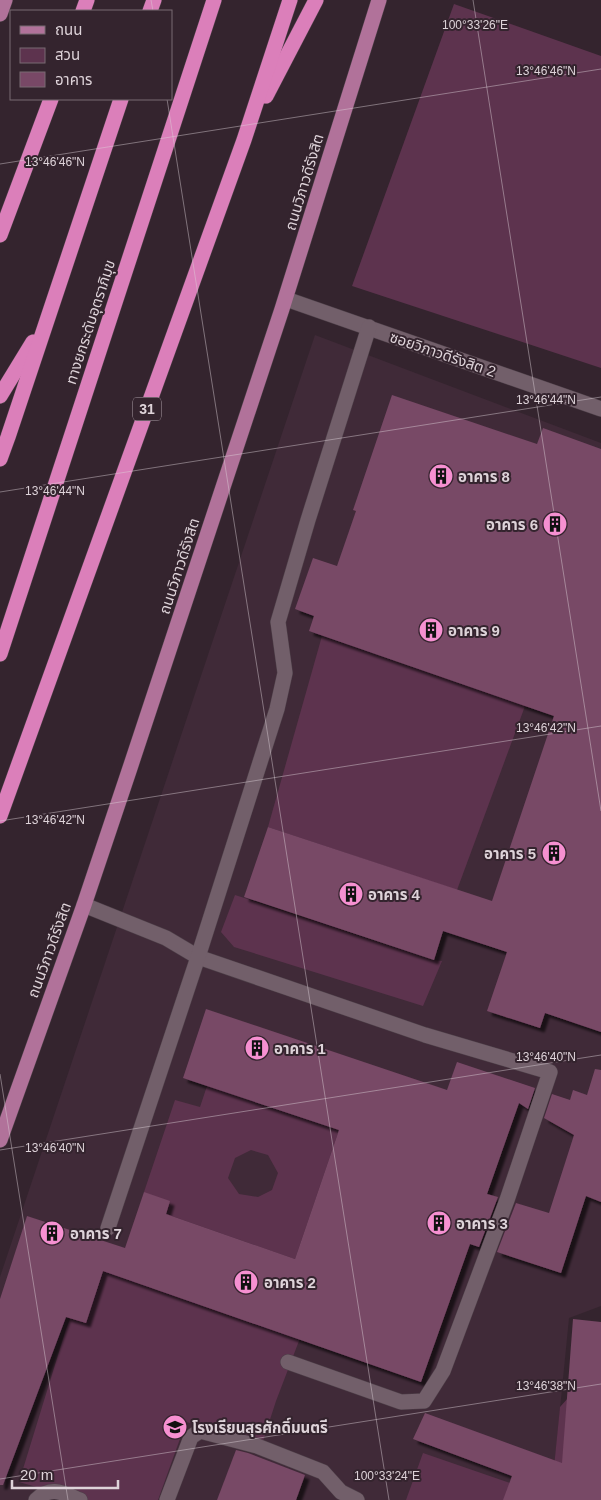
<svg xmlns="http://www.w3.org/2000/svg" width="601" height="1500" viewBox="0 0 601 1500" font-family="Arial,'Noto Sans Thai',sans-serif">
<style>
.built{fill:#402a38}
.green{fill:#5d334e;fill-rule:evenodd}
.building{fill:#784866;filter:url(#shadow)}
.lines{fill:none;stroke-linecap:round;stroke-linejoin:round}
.minor-casing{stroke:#4e4049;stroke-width:16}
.major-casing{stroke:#4e4049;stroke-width:16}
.highway-casing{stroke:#4e4049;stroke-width:16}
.minor{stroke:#725f6a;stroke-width:15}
.major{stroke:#b1729a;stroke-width:15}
.highway{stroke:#db7fba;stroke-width:15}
.ticks{fill:none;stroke:#ded3d9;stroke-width:1;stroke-opacity:0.45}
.labels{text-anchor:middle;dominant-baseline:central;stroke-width:4;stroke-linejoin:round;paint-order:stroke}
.shield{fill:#34242e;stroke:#ab9ea6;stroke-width:1}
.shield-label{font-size:14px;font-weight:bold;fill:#ded3d9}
.street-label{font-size:15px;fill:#ded3d9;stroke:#34242e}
.poi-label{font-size:15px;font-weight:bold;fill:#ded3d9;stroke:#34242e;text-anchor:start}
.ticks-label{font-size:12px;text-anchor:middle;fill:#ded3d9;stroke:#34242e;stroke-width:4;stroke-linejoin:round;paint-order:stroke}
</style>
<defs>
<filter id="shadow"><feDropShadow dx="4.5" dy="4.5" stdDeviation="1" flood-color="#0009"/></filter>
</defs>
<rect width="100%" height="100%" fill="#34242e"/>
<path class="built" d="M315,335L601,443V1306L569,1318L551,1500H0V1277Z"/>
<g class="green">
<path d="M454,4L601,56V368L352,286Z"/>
<path d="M322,636L525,706L457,890L268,827Z"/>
<path d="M235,895L434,960L442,961L423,1006L234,947L221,932Z"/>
<path d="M207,1086L339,1130L295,1259L166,1214L144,1192L175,1100L200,1107ZM251,1150L268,1155L278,1173L272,1190L258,1197L239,1194L228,1178L235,1158Z"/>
<path d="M93,1262L302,1333L276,1401L263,1441L186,1422L158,1500H82L19,1482L66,1329Z"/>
<path d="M601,1361V1500H406L423,1453L551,1497L560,1407Z"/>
</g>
<g class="building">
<path d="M392,395L537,444L543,428L601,449V1032L545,1013L540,1028L487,1011L507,952L443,931L434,960L244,897L268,827L492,901L554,716L309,631L314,616L295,609L313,558L337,566L356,511L353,510Z"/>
<path d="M206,1009L447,1090L457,1062L535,1088L528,1109L519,1103L487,1194L498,1197L479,1247L470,1244L421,1382L103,1271L86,1323L66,1317L3,1485H0V1299L27,1216L125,1248L144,1192L170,1201L166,1214L295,1259L339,1130L183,1078Z"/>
<path d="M595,1069L601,1070V1202L586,1196L561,1273L497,1252L516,1203L549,1213L574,1135L544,1118L552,1094L570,1100L573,1090L587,1095Z"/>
<path d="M573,1319L601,1322V1500H503L512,1476L413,1439L425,1413L562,1463Z"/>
<path d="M236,1450L248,1453L305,1475L296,1500H217Z"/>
</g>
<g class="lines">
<defs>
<g id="minor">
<path d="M286,299L601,409"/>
<path d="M84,905L166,938L198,957L425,1035L550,1072L507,1200L443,1371L424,1401L401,1402L288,1362"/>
<path d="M108,1228L198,957L277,709L285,673L278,622L308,520L369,327"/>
<path d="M36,1500C51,1485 63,1493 80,1500"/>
<path d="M167,1500L191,1437L200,1431L257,1446L323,1472L341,1492L357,1500"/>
</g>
<g id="major">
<path d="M0,14L5,0"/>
<path d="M0,1140L84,905L130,768L282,309L379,0"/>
</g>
<g id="highway">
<path d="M83,11L87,0"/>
<path d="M150,11L154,0"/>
<path d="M266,96L316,0"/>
<path d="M0,235L51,99"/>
<path d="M0,396L33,342"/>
<path d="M0,459L8,437L121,99"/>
<path d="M0,654L214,0"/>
<path d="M0,816L244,140L290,0"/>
</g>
</defs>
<use href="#minor" class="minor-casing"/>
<use href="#major" class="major-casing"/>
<use href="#highway" class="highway-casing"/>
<use href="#minor" class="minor"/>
<use href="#major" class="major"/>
<use href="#highway" class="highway"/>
</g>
<path class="ticks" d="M151,0L153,11M473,0L601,811M167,99L389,1500M0,164L601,69M0,492L601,397M0,821L601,726M0,1074L68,1500M0,1150L601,1055M0,1479L601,1384"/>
<defs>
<symbol id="building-disc" viewBox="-11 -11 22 22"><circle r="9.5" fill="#f690d1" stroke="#34242e"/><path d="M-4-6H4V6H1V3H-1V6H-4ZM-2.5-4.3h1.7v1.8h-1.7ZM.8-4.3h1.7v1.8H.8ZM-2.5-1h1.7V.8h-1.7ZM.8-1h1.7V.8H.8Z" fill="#111"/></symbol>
<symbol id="school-disc" viewBox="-11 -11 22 22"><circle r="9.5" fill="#f690d1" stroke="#34242e"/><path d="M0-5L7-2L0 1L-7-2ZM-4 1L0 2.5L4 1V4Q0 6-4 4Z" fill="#111"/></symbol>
</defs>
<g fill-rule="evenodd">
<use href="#building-disc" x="427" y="462" width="28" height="28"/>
<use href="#building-disc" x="541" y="510" width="28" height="28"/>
<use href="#building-disc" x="417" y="616" width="28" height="28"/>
<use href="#building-disc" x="540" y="839" width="28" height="28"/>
<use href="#building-disc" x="337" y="880" width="28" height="28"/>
<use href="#building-disc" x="243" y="1034" width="28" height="28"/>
<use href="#building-disc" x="425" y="1209" width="28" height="28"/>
<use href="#building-disc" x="38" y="1219" width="28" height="28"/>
<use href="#building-disc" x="232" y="1268" width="28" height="28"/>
<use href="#school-disc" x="161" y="1413" width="28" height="28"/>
</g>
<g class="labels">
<rect class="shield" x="133" y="397.5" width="28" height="23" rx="4"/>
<g class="shield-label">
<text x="147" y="409">31</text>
</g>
<g class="street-label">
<text transform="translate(304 182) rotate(-73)">ถนนวิภาวดีรังสิต</text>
<text transform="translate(90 322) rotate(-72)">ทางยกระดับอุตราภิมุข</text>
<text transform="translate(443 354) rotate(19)">ซอยวิภาวดีรังสิต 2</text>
<text transform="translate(179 566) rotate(-72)">ถนนวิภาวดีรังสิต</text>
<text transform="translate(49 950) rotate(-70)">ถนนวิภาวดีรังสิต</text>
</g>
<g class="poi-label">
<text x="458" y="476">อาคาร 8</text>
<text x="538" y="524" text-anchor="end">อาคาร 6</text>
<text x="448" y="630">อาคาร 9</text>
<text x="536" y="853" text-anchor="end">อาคาร 5</text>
<text x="368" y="894">อาคาร 4</text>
<text x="274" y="1048">อาคาร 1</text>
<text x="456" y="1223">อาคาร 3</text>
<text x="70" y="1233">อาคาร 7</text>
<text x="264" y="1282">อาคาร 2</text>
<text x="192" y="1427">โรงเรียนสุรศักดิ์มนตรี</text>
</g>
</g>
<g class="ticks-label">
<text x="475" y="29">100°33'26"E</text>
<text x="546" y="75">13°46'46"N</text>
<text x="55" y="166">13°46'46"N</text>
<text x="546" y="404">13°46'44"N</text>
<text x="55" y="495">13°46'44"N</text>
<text x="546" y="732">13°46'42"N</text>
<text x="55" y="824">13°46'42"N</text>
<text x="546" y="1061">13°46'40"N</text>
<text x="55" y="1152">13°46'40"N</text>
<text x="546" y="1390">13°46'38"N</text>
<text x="387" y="1480">100°33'24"E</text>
</g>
<rect x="10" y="10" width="162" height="90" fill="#34242e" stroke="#786a72"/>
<rect x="20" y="26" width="25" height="8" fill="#b1729a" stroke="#786a72"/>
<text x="55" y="35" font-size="15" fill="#ded3d9">ถนน</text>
<rect x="20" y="48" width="25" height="15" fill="#5d334e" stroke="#786a72"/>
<text x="55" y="60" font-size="15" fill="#ded3d9">สวน</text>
<rect x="20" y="72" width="25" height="15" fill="#784866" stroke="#786a72"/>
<text x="55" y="85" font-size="15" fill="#ded3d9">อาคาร</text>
<path d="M12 1480v8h106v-8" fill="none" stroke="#ded3d9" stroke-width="2.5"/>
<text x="20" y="1480" font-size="15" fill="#ded3d9" stroke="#34242e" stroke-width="4" paint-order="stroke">20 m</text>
</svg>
